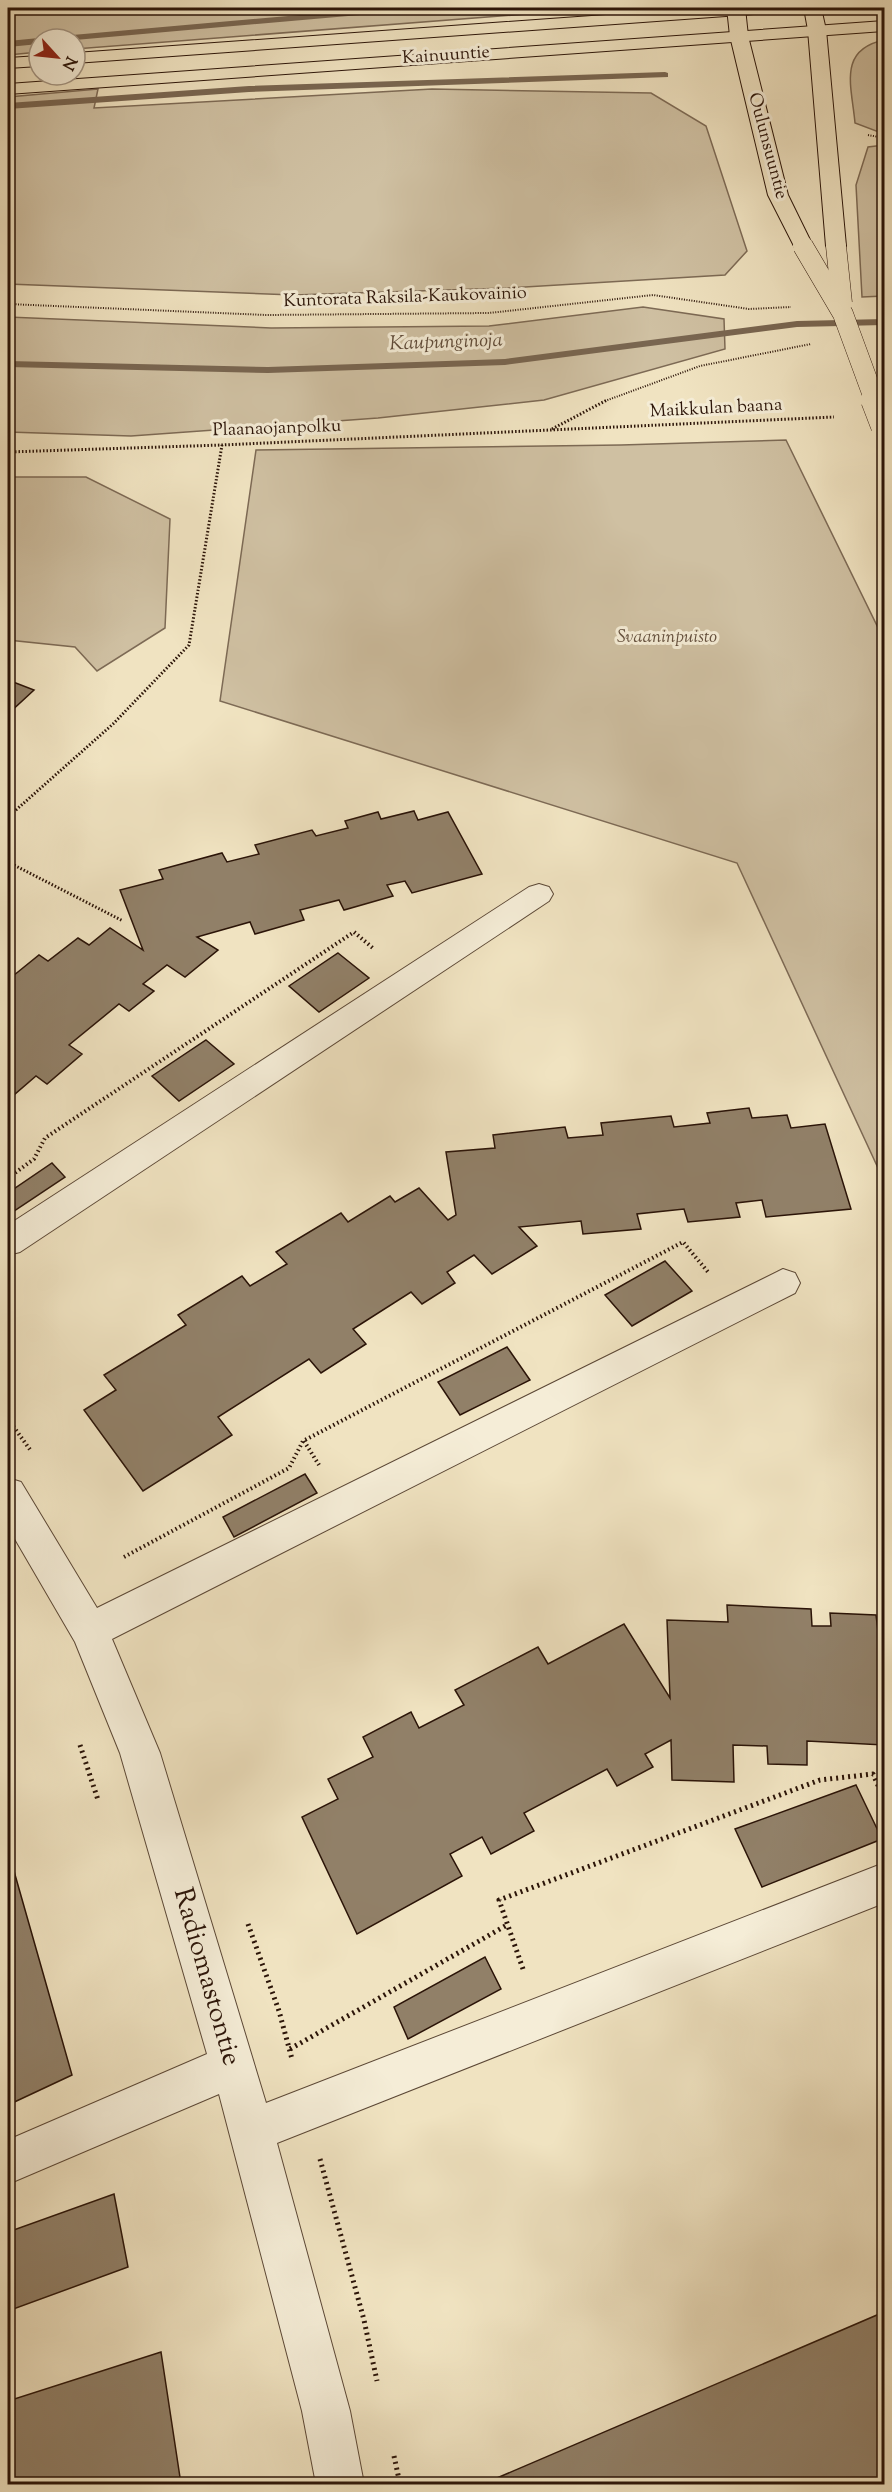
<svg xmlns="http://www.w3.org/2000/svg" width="892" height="2492" viewBox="0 0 892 2492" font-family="'Sorts Mill Goudy',serif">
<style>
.green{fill:#cfc0a2;stroke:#7d6a55;stroke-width:1.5}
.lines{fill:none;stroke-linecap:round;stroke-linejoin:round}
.stream{fill:#796651;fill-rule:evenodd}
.building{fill:#918068;stroke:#2b1408;stroke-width:1.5}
.minor-casing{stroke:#5c4836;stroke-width:2}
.major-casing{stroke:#2b1408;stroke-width:2}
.highway-casing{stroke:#2b1408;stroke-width:2}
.path-far3{stroke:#2b1408;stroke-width:2;stroke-dasharray:1 1.5;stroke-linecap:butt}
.path-far2{stroke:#2b1408;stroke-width:3;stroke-dasharray:1.5 2;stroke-linecap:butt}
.path-far1{stroke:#2b1408;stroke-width:4;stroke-dasharray:1.5 3;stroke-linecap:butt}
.path{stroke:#2b1408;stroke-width:5;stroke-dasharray:2 4;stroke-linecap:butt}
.minor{fill:#f5edd7;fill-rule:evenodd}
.major{fill:#f0e3c1;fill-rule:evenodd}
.highway{fill:#f0e3c1;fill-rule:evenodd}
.major-bridge-far1-casing{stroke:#2b1408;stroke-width:21;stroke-linecap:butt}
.major-bridge-casing{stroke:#2b1408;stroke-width:27;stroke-linecap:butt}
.major-bridge-far1{stroke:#f0e3c1;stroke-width:20}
.major-bridge{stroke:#f0e3c1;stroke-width:26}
.labels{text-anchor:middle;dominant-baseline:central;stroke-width:6;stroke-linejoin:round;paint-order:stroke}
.far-street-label{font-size:18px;fill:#2b1408;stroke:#f5edd7}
.far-park-label{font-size:18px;font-style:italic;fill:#64503e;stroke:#f5edd7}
.far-water-label{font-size:20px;font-style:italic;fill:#5f4b39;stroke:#f5edd7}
.near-street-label{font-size:27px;fill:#2b1408;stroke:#f5edd7}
</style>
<rect width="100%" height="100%" fill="#f0e3c1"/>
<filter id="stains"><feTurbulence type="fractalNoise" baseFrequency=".00333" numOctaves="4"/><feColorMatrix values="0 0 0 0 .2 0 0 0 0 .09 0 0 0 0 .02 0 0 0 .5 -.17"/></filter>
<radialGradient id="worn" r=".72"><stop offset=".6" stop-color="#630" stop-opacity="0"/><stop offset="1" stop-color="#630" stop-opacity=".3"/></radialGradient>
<g class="green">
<path d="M8,8H604L75,49V39H39V52L8,55Z"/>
<path d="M884,40V134L855,123C852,87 837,50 884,40Z"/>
<path d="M98,89L94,108L432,89L651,93L706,126L747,251L725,275L508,288L294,295L8,284V97Z"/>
<path d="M884,145V296L862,297L856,185L868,147Z"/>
<path d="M643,307L724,319L725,349L544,400L378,418L131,436L8,432V317L271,328L489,326Z"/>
<path d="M786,440L884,640V1181L737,863L220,701L256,450L621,445Z"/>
<path d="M8,477H86L170,519L165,628L97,671L75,647L8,640Z"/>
</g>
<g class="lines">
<g class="stream">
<path d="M368,9L371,10V14L75,40L57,39L61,36Z"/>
<path d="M39,38L42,39H39V44L8,47V41Z"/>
<path d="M665,72L668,73V77L249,92L8,109V103L249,86Z"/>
<path d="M884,319V325L797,327L505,365L268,373L8,367V361L268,367L505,359L797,321Z"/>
</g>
</g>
<g class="building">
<path d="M8,680L34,690L8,714Z"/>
<path d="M414,811L418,820L448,812L482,874L412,893L405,881L387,885L393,896L344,910L339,900L300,910L304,920L255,934L250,922L197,937L218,950L185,977L167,965L143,984L154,991L129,1011L119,1004L69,1045L82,1054L47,1084L36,1076L8,1100V980L39,955L48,961L78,938L89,945L110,928L143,950L120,890L163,879L159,870L222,853L227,862L259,854L255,845L312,830L316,836L348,828L345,821L378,812L381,819Z"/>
<path d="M338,953L369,978L319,1012L289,986Z"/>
<path d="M206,1040L234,1064L179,1101L152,1076Z"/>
<path d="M749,1108L752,1118L787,1115L791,1128L825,1124L851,1209L766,1217L762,1200L736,1203L740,1217L688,1222L684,1209L637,1214L641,1229L583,1234L581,1221L519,1227L537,1246L492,1274L474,1255L447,1272L455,1283L422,1304L411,1292L353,1329L366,1344L321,1373L309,1359L218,1417L232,1435L143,1491L84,1410L116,1390L104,1375L186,1325L178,1315L242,1276L250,1286L287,1264L276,1252L341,1213L348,1222L390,1196L395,1202L419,1188L448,1220L456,1215L446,1152L495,1148L493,1135L565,1127L568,1138L603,1135L601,1123L671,1116L674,1127L710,1123L707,1113Z"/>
<path d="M52,1163L65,1177L8,1215V1193Z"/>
<path d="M665,1261L692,1291L632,1326L605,1295Z"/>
<path d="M507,1347L530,1380L460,1415L438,1382Z"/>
<path d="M305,1474L317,1493L234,1537L223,1517Z"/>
<path d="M727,1605L811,1609L812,1626H831L830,1613L876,1615L878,1631H884V1745L807,1741V1765L768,1764L767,1746L733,1745L734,1782L672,1780L671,1740L645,1754L653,1767L617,1786L607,1769L524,1813L534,1831L491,1854L482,1837L450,1854L462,1876L357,1934L302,1817L338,1799L328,1779L373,1757L363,1737L411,1712L419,1728L464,1705L455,1690L538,1647L548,1664L624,1624L670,1698L667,1620L728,1622Z"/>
<path d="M856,1785L882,1839L762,1887L735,1829Z"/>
<path d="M8,1850L72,2075L8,2105Z"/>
<path d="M485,1957L501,1989L408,2039L394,2007Z"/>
<path d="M114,2194L128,2267L8,2311V2232Z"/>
<path d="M884,2312V2484H483Z"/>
<path d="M161,2352L181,2484H8V2401Z"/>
</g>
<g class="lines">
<defs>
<g id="minor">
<path d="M539,884L549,887L553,894L549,901L20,1252L8,1255V1225L529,887Z"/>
<path d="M783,1269L795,1273L800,1283L795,1293L112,1639L160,1753L266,2103L884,1863V1903L277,2143L350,2411L364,2484H316L302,2411L219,2094L8,2184V2140L207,2054L120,1753L75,1642L8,1527V1478L21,1482L97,1608Z"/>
</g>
<g id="major">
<path d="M727,8H745L748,36L788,195L813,246L810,250H796L768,195L730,36Z"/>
<path d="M804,8H821L826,30L846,246L843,250H829L826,246L808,30Z"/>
</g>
<g id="highway">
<path d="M703,8H776L773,12L767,13L75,63V53Z"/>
<path d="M884,21V31L8,94V84Z"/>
<path d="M39,56V66L8,68V58Z"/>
</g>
</defs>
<use href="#minor" class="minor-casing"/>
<use href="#major" class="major-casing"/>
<use href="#highway" class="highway-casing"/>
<g class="path-far3">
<path d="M8,9L24,8"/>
<path d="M868,135L884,138"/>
<path d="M8,304L266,315L489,313L653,295L749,309L791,307"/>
<path d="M605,401L700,366L811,344"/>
</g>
<g class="path-far2">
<path d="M552,429L607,400"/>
<path d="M8,452L222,445L834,417"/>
<path d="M8,817L113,724L189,645L222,445"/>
<path d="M8,862L123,921"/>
</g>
<g class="path-far1">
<path d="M8,1178L34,1159L45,1138L354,932L374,949"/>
<path d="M8,1419L31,1451"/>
<path d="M304,1441L319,1465"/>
<path d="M124,1557L289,1468L303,1441L683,1242L708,1272"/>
</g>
<g class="path">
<path d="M80,1745L98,1800"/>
<path d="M248,1924L279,2011L292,2059"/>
<path d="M523,1969L499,1900L820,1780L873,1774L884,1799"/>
<path d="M290,2049L507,1925"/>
<path d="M320,2159L364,2320L377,2381"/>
<path d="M394,2456L400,2484"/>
</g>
<use href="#minor" class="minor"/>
<use href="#major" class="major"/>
<use href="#highway" class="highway"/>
<defs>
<g id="major-bridge-far1">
<path d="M803,246L843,314L875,401"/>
<path d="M836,246L842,303"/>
</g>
<path id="major-bridge" d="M874,400L884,426"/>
</defs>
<use href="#major-bridge-far1" class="major-bridge-far1-casing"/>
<use href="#major-bridge" class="major-bridge-casing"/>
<use href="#major-bridge-far1" class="major-bridge-far1"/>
<use href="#major-bridge" class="major-bridge"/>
</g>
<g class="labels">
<g class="far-street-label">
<text transform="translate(446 56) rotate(-4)">Kainuuntie</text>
<text transform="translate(767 146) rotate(75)">Oulunsuuntie</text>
<text transform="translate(405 298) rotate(-2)">Kuntorata Raksila-Kaukovainio</text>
<text transform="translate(716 409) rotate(-3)">Maikkulan baana</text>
<text transform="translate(277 429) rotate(-2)">Plaanaojanpolku</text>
</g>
<g class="far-park-label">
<text x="667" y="638">Svaaninpuisto</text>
</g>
<g class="far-water-label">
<text transform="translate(446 343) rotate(-2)">Kaupunginoja</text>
</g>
<g class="near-street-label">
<text transform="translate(206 1977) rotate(74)">Radiomastontie</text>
</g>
</g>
<rect width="892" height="2492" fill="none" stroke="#f0e3c1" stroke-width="30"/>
<rect x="9" y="9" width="874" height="2474" fill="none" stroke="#2b1408" stroke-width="3"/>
<rect x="15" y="15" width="862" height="2462" fill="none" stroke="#2b1408" stroke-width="1.5"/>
<g transform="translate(57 57) rotate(117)"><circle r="28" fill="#f5edd7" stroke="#a49684" stroke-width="1.5"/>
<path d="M0-4.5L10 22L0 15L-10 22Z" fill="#8f2418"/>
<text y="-9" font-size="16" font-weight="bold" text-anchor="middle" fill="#2b1408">N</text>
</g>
<rect width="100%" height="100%" filter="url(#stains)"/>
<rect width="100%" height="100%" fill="url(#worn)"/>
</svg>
